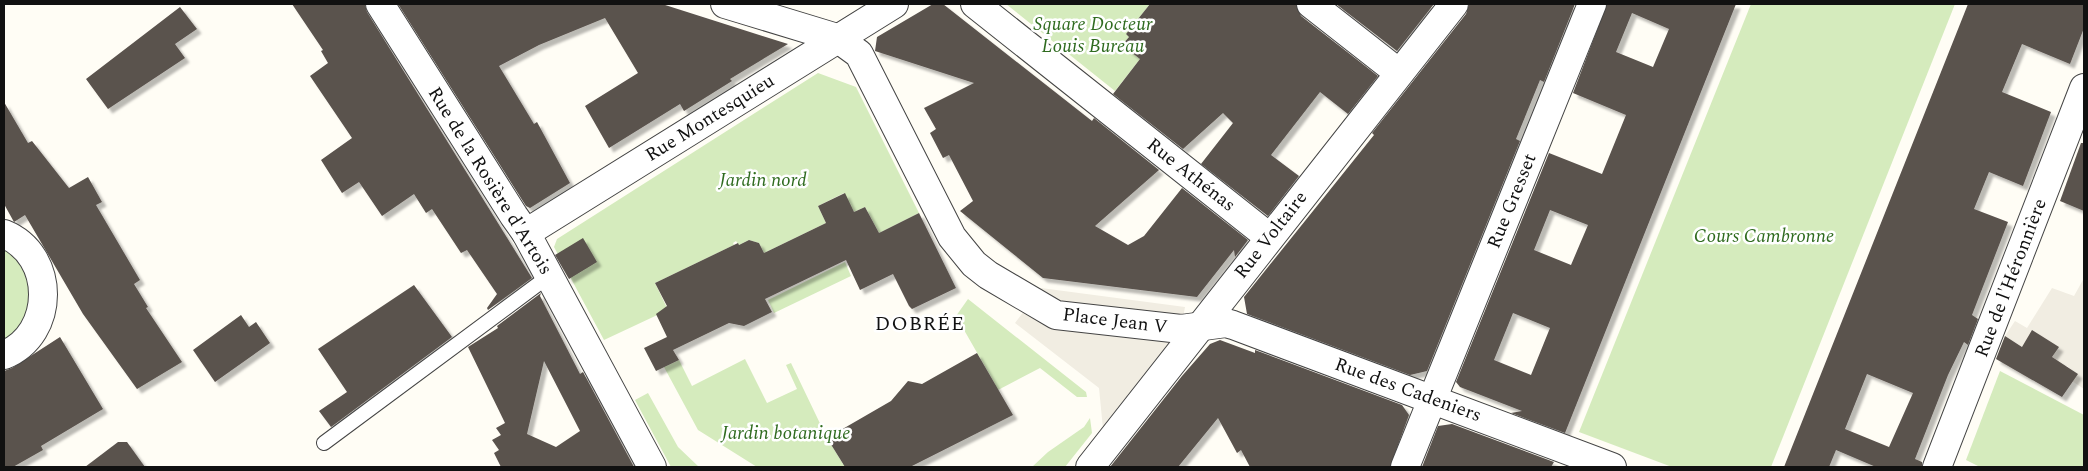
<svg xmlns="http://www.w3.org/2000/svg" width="2088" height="471" viewBox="0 0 2088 471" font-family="Spectral,serif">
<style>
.green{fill:#d5ebbd}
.plaza{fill:#f1ede2}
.building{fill:#5a524d;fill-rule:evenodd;filter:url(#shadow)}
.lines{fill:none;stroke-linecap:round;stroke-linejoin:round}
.service-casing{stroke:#444;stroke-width:16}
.minor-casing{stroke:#444;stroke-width:30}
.service{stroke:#fff;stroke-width:14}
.minor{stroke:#fff;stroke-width:28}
.labels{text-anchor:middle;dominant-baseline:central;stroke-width:5;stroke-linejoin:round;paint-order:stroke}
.park-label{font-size:19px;font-style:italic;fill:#2f6b1f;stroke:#fff}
.street-label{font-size:19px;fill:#111;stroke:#fff}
.neighbourhood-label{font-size:20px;letter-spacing:1px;fill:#111;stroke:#fff}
</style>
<defs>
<filter id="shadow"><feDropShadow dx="4.5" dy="4.5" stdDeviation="1" flood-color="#0004"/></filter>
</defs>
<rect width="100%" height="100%" fill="#fffdf5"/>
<g class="green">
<path d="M1006,4H1150L1126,34L1129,37L1122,45L1140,59L1115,91Z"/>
<path d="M1751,4H1955L1771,467H1672L1579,432Z"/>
<path d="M818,73L856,87L919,213L879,233L865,207L854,212L844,193L818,206L826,223L764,253L759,243L749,240L739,245L736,241L733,243L734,245L655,283L668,310L604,340L554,247L557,239Z"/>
<path d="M4,247L20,258L34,291L24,325L4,343Z"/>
<path d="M845,262L851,276L774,313L768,300Z"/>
<path d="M968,299L1086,392L1087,397H1077L1040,368L979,400L930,431L846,467H757L698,430L664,367L679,360L692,386L745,359L767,403L797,389L786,365L791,363L827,438L843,464L870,454L995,384L956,316Z"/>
<path d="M2000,371L2084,415V467H1980L1966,460Z"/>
<path d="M648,393L678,447L699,467H671L635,400Z"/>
<path d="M1090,418L1092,433L1065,467H1032L1048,452L1084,427Z"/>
</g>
<g class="plaza">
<path d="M2084,278V389L2072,381L2077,374L2067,366H2047L2058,347L2024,348L2005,336L2015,321L2027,328L2052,288L2074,296Z"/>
<path d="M1041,288L1185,307L1181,329L1108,420L1103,429L1099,388L1015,323Z"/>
</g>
<g class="building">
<path d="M292,4H365L367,12L532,278L488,310L487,308L497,294L467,250L461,253L432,209L426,213L414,194L382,216L359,182L342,193L321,160L352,138L310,76L328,63L321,51L323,50Z"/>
<path d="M398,4H662L788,44L730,79L732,81L684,111L680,104L609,148L585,106L638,73L605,18L539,45L499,66L534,124L537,122L570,183L530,208L526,206Z"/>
<path d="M933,4H943L1092,121L1094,118L1159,170L1095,226L1128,245L1144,236L1182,188L1248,240L1235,257L1234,250L1197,297L1043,278L960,211L973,201L949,155L943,158L930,133L936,129L924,108L974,83L875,51L877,37Z"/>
<path d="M1150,4H1296L1301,16L1378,76L1348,114L1320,92L1271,155L1299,176L1268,216L1201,164L1233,123L1223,113L1183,149L1113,94L1140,59L1122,45L1129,37L1126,34Z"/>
<path d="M1336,4H1434L1397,51Z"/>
<path d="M1469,4H1575L1544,82L1540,80L1516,139L1520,141L1427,371L1410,375L1247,314L1244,297L1374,135L1372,133L1466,14Z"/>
<path d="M1607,4H1736L1565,433L1511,413L1522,411L1460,387L1456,382L1549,153L1602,174L1626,115L1573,93ZM1632,13L1669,29L1653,67L1616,52ZM1550,210L1588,225L1571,265L1534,250ZM1513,313L1550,328L1531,375L1494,360Z"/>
<path d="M1968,4H2084V28L2070,64L2022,44L2002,92L2051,112L2023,186L1989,172L1974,209L2008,222L1972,315L1978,319L1968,345L1964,342L1948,375L1915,459L1922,462V467H1876L1836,450L1829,467H1784ZM1867,374L1913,393L1889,447L1845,429Z"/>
<path d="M180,7L197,29L175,44L185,58L108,109L86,79Z"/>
<path d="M4,102L28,143L32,141L69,188L88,177L102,202L96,205L140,280L134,284L148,307L146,308L182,362L137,389L83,314L25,215L14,222L4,204Z"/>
<path d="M2081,143H2084V211L2060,201Z"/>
<path d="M845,193L854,212L865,207L879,233L919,213L956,288L912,309L909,306L893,274L860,290L846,260L765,299L772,312L744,326L729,323L673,350L679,360L656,371L644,348L667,337L656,314L667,306L655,283L738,243L739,245L749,240L759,243L764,253L826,223L818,206Z"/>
<path d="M583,238L597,262L569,279L555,255Z"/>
<path d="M414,285L452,337L331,427L319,411L347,392L318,349Z"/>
<path d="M541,293L540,296L580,374L583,372L634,467H501L494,453L499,450L492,440L501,435L496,428L505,423L468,347L498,328L497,326ZM544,361L580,431L556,447L527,434Z"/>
<path d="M241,315L249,327L256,322L270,343L215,382L193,350Z"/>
<path d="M2032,330L2059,347L2052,357L2078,374L2062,397L1996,359L2005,336L2022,347Z"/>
<path d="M60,337L103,409L41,446L43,450L13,467H4V371L12,368Z"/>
<path d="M1220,340L1255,353V350L1402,405L1409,415L1390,467H1250L1241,450L1237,453L1218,418L1178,467H1110L1182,376L1210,344Z"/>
<path d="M977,353L1013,415L910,467H845L827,438L891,401L908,381L922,384Z"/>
<path d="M1452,424L1554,462L1551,467H1422L1438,426Z"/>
<path d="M118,442H127L145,467H85Z"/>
</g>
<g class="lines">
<defs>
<path id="service" d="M324,443L549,276"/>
<g id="minor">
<path d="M380,4L514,216L526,233L652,467"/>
<path d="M725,4L837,38L859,54L952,237L974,264L988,275L1056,315L1181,329L1226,323L1233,325L1612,467"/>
<path d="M975,4L1269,237"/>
<path d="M1311,4L1399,73"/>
<path d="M526,233L894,4"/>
<path d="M4,234C56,255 56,334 4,355"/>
<path d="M1090,467L1454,4"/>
<path d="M1405,467L1592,4"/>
<path d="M1937,467L2084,88"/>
</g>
</defs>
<use href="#service" class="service-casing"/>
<use href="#minor" class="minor-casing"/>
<use href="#service" class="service"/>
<use href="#minor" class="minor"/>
</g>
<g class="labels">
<g class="park-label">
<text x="1093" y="24">Square Docteur<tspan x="1093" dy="22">Louis Bureau</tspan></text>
<text x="763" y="180">Jardin nord</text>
<text x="1764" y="236">Cours Cambronne</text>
<text x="786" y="433">Jardin botanique</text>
</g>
<g class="street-label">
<text transform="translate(710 118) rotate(-32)">Rue Montesquieu</text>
<text transform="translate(1191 175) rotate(38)">Rue Athénas</text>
<text transform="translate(490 181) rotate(58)">Rue de la Rosière d'Artois</text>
<text transform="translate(1512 201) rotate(-68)">Rue Gresset</text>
<text transform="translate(1271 235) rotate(-52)">Rue Voltaire</text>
<text transform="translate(2011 278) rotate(-69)">Rue de l'Héronnière</text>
<text transform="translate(1115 321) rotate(7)">Place Jean V</text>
<text transform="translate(1408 390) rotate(20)">Rue des Cadeniers</text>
</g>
<g class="neighbourhood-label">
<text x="920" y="324">DOBRÉE</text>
</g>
</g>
<rect width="2088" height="471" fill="none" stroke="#111111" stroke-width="10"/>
</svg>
